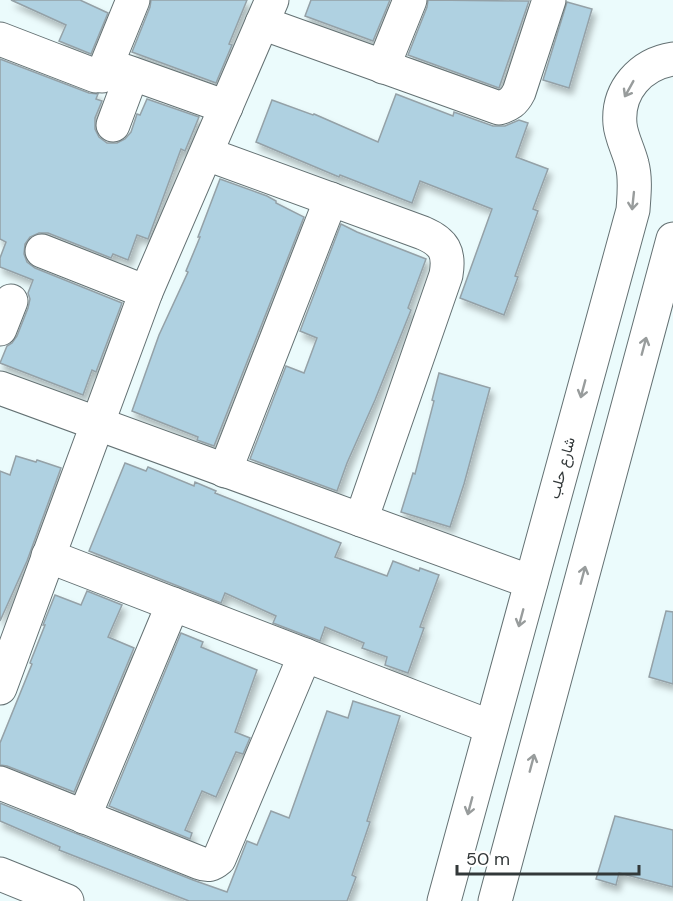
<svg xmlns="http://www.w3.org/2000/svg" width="673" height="901" viewBox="0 0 673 901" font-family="'DM Sans',Vazirmatn,sans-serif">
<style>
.building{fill:#afd1e1;stroke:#94a1a7;stroke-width:1.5;filter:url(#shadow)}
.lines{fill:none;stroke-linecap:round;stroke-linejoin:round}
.minor-casing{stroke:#647173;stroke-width:35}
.minor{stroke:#fff;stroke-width:33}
.oneway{stroke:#989c9c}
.labels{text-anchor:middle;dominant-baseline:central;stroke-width:4.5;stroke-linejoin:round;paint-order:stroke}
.street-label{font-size:15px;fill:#323839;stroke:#fff}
</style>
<defs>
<filter id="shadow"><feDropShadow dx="3.5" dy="6" stdDeviation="3" flood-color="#0004"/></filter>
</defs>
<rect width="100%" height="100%" fill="#ebfbfc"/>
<g class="building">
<path d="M11,0H80L108,13L91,54L59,41L66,25Z"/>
<path d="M151,0H247L229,44L232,45L216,83L132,52L150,7Z"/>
<path d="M311,0H390L373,41L305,16Z"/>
<path d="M428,0L529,1L499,88L408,55L427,7Z"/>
<path d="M567,2L592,9L569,88L543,80Z"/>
<path d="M0,59L89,93L98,94L96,99L102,101L95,118V129L99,137L107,143H117L125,139L131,132L137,114L140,115L147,99L199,117L185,151L181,149L148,239L137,235L128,260L113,254L111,258L48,233H39L30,237L25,244L24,254L27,262L35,268L122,303L96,372L92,370L83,395L0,363L7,346L12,343L17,336L28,308L30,299L28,293L33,280L0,267V258L6,242L0,239Z"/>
<path d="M396,94L453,116L454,112L493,126H505L519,120L528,123L516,157L548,169L533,209L538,211L515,276L518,277L504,315L460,298L492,209L420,181L412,203L340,175L339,177L256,142L272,100L313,115L314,114L378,142Z"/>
<path d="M220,179L267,196L276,201V203L304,217L214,446L197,440L198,437L132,411L159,335L188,272L186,271L200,237H198Z"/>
<path d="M341,224L357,232L426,259L408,308L411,310L375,400L347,463L337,491L250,459L286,366L304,373L317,338L300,331Z"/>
<path d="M439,373L490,388L464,484L450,527L401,512L413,473L415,474L434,401L432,400Z"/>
<path d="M16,456L36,462L37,460L61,468L27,561L0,621V471L10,475Z"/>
<path d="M125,463L146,471L148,467L194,486L195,482L216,491L215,493L341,543L335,557L387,576L393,561L419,571L420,568L439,575L420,627L424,628L408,673L385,665L387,657L362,648L364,643L325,627L320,641L273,623L276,616L225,593L221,603L89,551Z"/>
<path d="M87,591L122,605L108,637L134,648L74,792L7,766L0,765V743L32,664L30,663L45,625H43L55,595L81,605Z"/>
<path d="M666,611L673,612V684L649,677Z"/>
<path d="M181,633L203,642L201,647L257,670L235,732L250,738L243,754L236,752L216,797L202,791L185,830L192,833L190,839L109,806Z"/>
<path d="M353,701L400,716L367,821L370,822L352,875L356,877L347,901H189L59,850L60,847L0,821V803L193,880L227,892L247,841L257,845L271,811L289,818L327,711L348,718Z"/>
<path d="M615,816L673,830V887L619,873L616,885L596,879Z"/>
</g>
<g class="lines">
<defs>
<g id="minor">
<path d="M262,23L499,108C509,105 514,102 519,92L549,0"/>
<path d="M0,39L96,76L117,71H125L226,107"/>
<path d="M383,67L410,0"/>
<path d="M102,76L133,0"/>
<path d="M113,125L132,74"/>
<path d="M207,154L423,233C444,242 450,252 446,275L361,520"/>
<path d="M42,251L146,292"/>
<path d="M0,329L11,301"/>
<path d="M0,388L531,582"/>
<path d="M225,471L331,199"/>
<path d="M48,556L491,727"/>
<path d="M0,688L146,292L272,0"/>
<path d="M0,783L200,863C208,866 212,865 219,859L305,655"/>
<path d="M84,817L173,604"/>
<path d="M0,874L67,901"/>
<path d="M444,901L633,210C634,195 636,179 632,164C629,151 621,137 620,124C617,90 641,64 673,59"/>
<path d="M495,901L673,239"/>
</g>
</defs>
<use href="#minor" class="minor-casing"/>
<use href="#minor" class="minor"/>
</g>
<defs><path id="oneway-shaft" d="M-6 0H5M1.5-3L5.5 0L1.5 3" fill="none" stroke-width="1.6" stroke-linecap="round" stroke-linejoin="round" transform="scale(1.5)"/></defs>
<g class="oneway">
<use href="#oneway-shaft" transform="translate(629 89) rotate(119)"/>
<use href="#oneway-shaft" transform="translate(633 201) rotate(96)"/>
<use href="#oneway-shaft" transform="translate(644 346) rotate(-75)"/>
<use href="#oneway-shaft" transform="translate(583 389) rotate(105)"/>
<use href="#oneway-shaft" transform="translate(583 575) rotate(-75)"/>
<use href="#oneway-shaft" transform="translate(521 618) rotate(105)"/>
<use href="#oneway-shaft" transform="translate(532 763) rotate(-75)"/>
<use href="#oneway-shaft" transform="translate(470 806) rotate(105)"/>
</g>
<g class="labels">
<g class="street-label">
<text transform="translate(562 468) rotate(-75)">شارع حلب</text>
</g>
</g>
<path d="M457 865v9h182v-9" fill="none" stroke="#323839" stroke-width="3"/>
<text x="466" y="865" font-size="18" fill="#323839" stroke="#ffffff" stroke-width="4.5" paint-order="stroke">50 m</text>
</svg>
